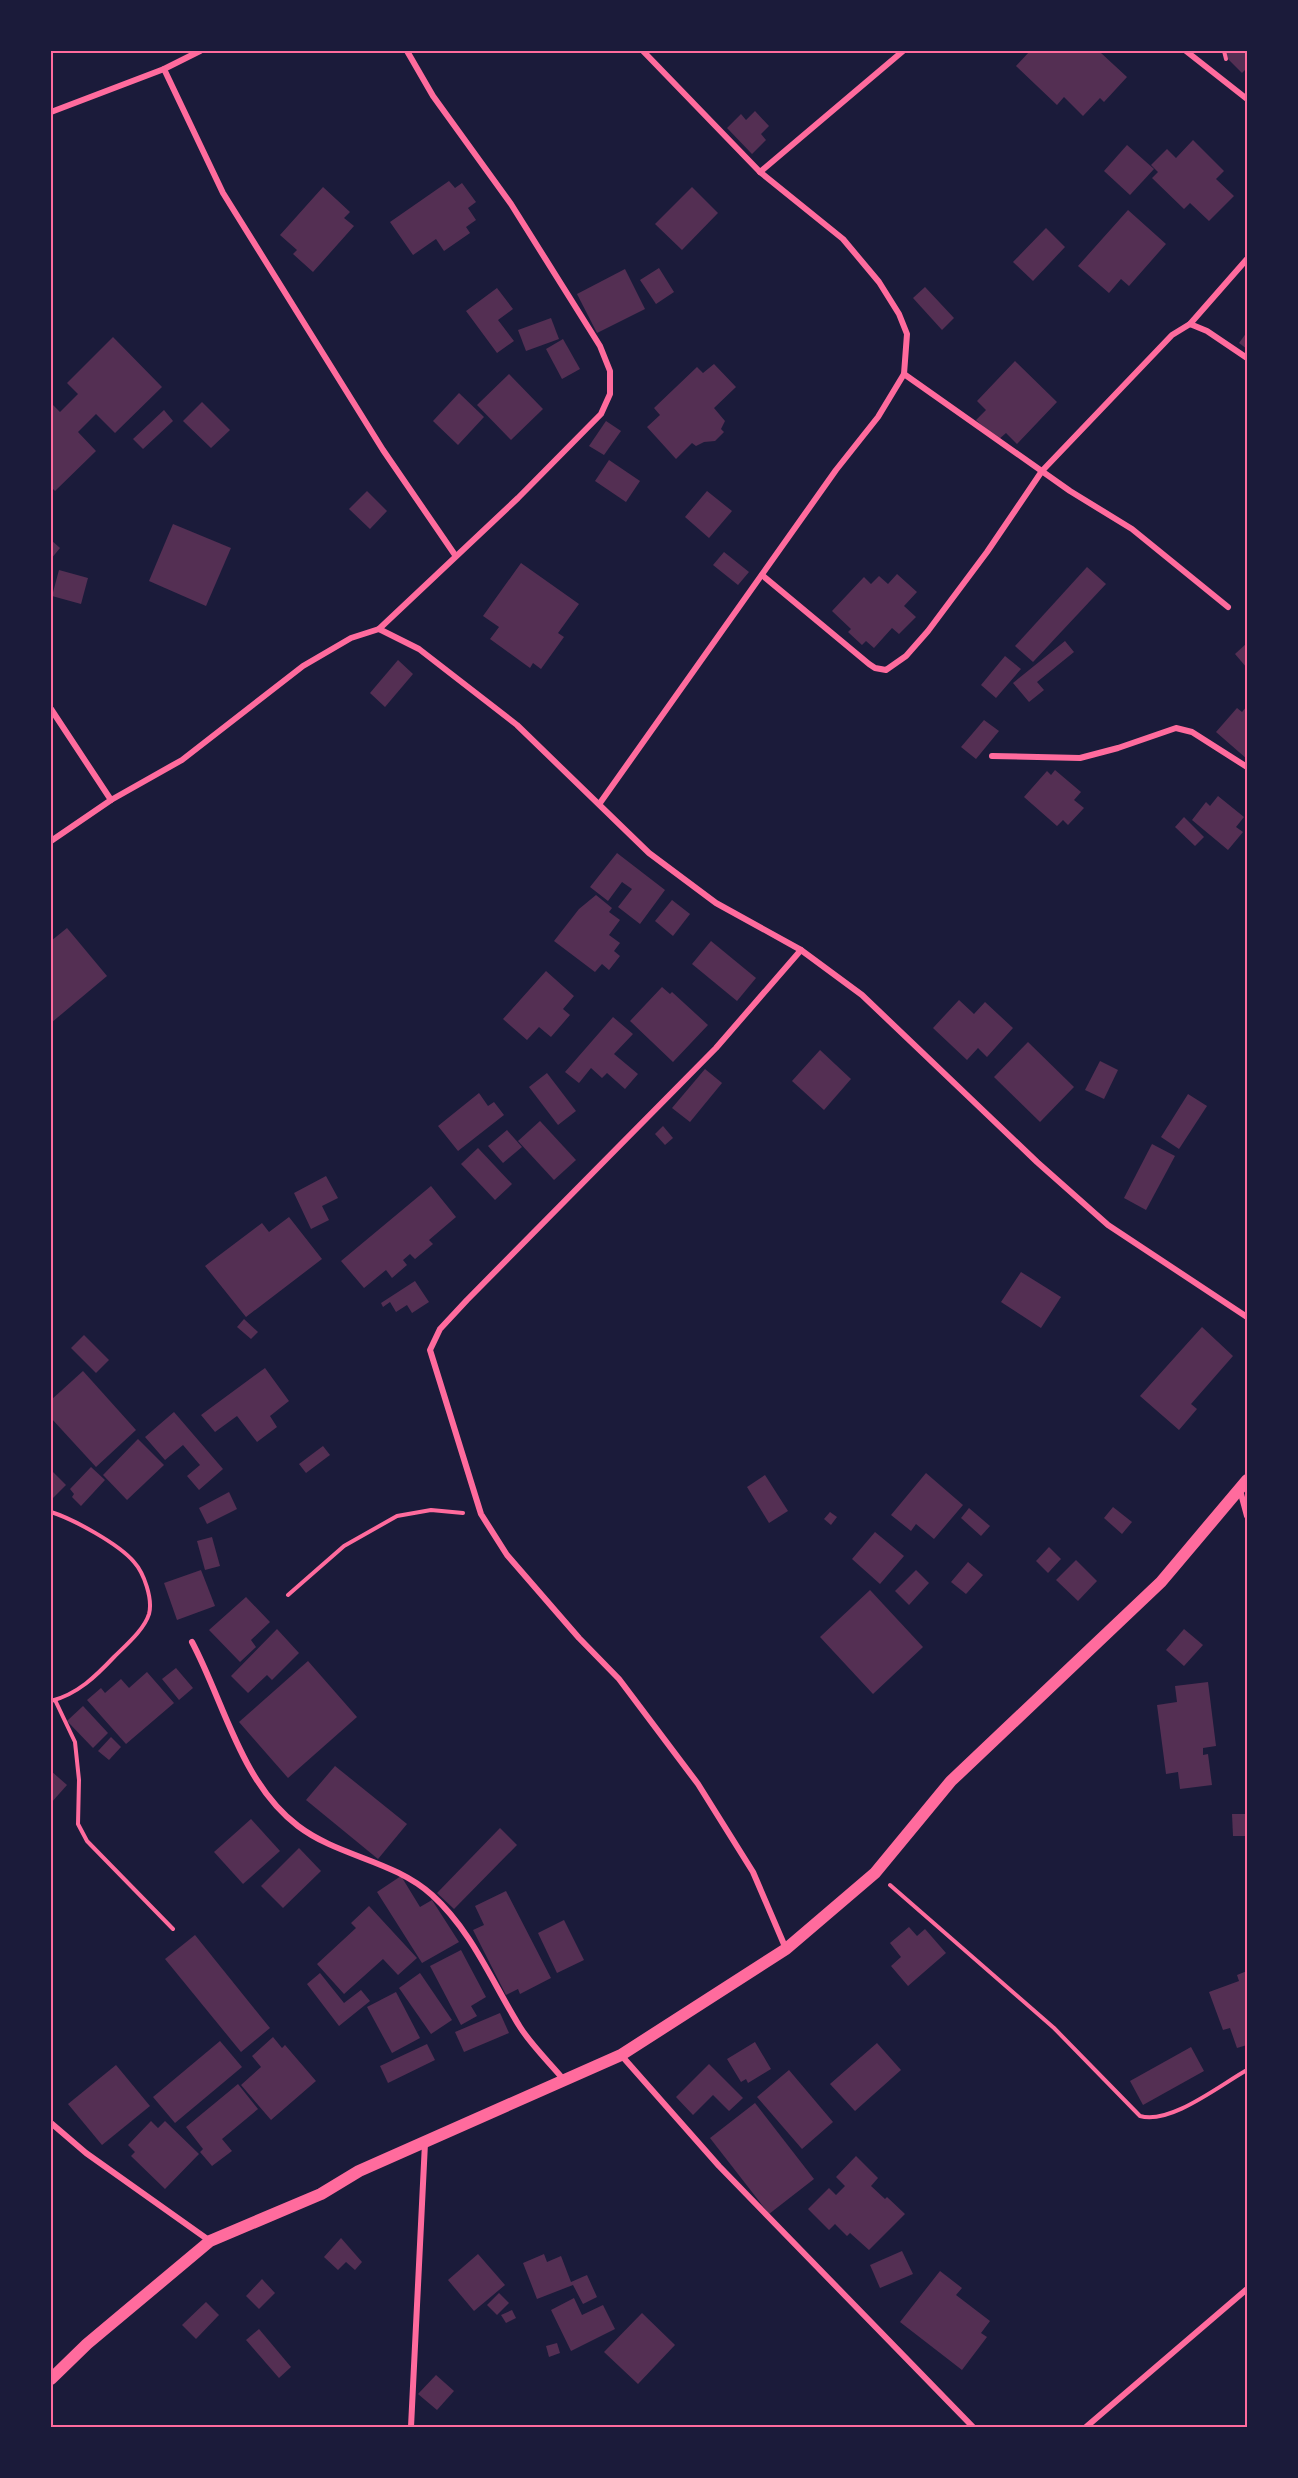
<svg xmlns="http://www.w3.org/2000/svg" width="1298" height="2478" viewBox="0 0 1298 2478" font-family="Helvetica,sans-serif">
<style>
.building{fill:#542f53}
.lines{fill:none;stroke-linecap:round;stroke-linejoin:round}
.path{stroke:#ff6b9d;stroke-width:4}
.minor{stroke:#ff6b9d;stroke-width:6}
.secondary{stroke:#ff6b9d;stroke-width:12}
.neatline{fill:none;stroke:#ff6b9d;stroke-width:2}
</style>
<rect width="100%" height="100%" fill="#1b1b3a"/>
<g class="building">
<path d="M1030,51H1102L1101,53L1127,77L1104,102L1100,98L1083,116L1064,97L1057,105L1016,66Z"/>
<path d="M1228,51H1247V68L1242,73L1224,55Z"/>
<path d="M755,111L769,126L761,134L766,140L752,154L727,128L741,114L746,120Z"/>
<path d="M1193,140L1224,171L1216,179L1234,196L1209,221L1190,203L1184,209L1152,178L1158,172L1151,165L1167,149L1176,158Z"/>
<path d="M1127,145L1154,169L1130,195L1104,171Z"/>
<path d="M449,181L455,188L462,183L476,202L468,208L476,220L466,227L470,233L444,251L436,239L413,255L390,222Z"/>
<path d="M323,187L350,212L344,218L354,226L313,272L293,254L297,250L280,235Z"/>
<path d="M692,187L718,213L682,250L655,224Z"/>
<path d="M1128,210L1166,244L1129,286L1121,279L1109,293L1078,266Z"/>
<path d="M1046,228L1065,247L1033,281L1013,262Z"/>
<path d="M659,268L674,292L656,304L640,280Z"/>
<path d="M625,269L645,309L597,333L577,294Z"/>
<path d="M925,287L954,318L942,330L913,298Z"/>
<path d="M497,288L513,309L498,320L514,341L497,353L466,311Z"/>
<path d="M551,318L559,339L526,351L518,330Z"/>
<path d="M1247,332V349L1239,343Z"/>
<path d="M113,337L162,387L115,433L96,414L78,432L96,451L55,491L51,487V403L60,412L78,394L67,383Z"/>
<path d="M563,339L580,369L562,379L546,349Z"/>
<path d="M1015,361L1057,402L1017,444L1006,433L998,440L976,420L986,410L977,401Z"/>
<path d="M714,364L736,387L714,408L725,421L721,429L724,432L715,441L704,442L696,446L692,443L676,459L647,427L660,415L654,408L697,367L703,373Z"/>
<path d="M509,374L543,409L511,440L477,405Z"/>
<path d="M459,393L484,417L458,445L433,421Z"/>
<path d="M202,402L230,430L211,448L183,421Z"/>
<path d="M164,410L173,421L143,449L133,439Z"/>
<path d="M606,421L621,431L604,455L589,446Z"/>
<path d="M609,460L640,481L626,502L595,481Z"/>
<path d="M367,491L387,511L370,529L349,509Z"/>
<path d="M707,491L732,511L709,538L685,517Z"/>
<path d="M173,524L231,548L206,606L149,581Z"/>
<path d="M51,540L60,548L51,559Z"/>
<path d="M724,552L749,572L738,585L713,565Z"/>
<path d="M521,563L579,604L558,633L564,637L541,669L533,663L530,668L490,639L499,627L483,616Z"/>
<path d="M1087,567L1106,584L1033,662L1015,646Z"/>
<path d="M59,570L88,578L81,604L52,596Z"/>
<path d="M897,574L917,592L904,606L916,617L899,634L892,628L874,648L866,641L862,645L848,632L851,629L832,611L864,577L871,584L879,576L888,584Z"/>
<path d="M1065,641L1074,652L1037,682L1044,690L1029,702L1013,683Z"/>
<path d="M1247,643V668L1235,654Z"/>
<path d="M1005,656L1021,669L996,698L981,685Z"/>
<path d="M398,660L413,674L385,707L370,693Z"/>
<path d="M1247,706V759L1216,732L1237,708L1242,712Z"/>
<path d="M984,720L999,731L976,759L961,747Z"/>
<path d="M1055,770L1081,792L1074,800L1084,808L1068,825L1063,820L1057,826L1024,797L1047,771L1051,775Z"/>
<path d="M1218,796L1244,817L1236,827L1243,832L1228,850L1192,820L1206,802L1210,806Z"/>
<path d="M1184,817L1204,837L1195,846L1175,827Z"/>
<path d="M617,853L665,890L640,924L618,907L632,889L622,882L608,901L590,887Z"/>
<path d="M596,895L612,908L609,912L620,920L609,935L620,943L614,951L620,956L609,970L602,964L595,972L554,941L579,909Z"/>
<path d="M672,900L690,914L673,936L655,921Z"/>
<path d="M67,928L107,976L51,1023V941Z"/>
<path d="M711,941L756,978L737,1001L692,964Z"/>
<path d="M546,971L574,996L563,1009L570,1015L551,1037L539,1027L527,1040L503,1019Z"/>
<path d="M662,987L670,994L672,992L708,1025L673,1062L630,1021Z"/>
<path d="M959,1000L974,1014L985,1002L1013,1028L987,1057L978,1048L967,1060L933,1028Z"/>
<path d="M613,1017L633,1034L614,1054L638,1074L625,1089L607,1073L602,1078L591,1068L579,1083L565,1072Z"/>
<path d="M1028,1042L1074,1087L1040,1122L994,1077Z"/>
<path d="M820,1050L851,1079L824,1110L792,1081Z"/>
<path d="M1100,1061L1118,1070L1104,1099L1085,1090Z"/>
<path d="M705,1069L722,1083L690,1122L672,1108Z"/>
<path d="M547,1073L576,1111L558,1125L529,1087Z"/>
<path d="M479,1093L488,1106L494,1102L504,1115L458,1151L438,1126Z"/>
<path d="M1188,1094L1207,1106L1179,1149L1161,1137Z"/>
<path d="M540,1121L576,1160L554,1180L518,1141Z"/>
<path d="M663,1126L673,1138L665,1145L655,1134Z"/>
<path d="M507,1130L522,1147L503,1163L488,1146Z"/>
<path d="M1152,1144L1175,1156L1146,1210L1124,1198Z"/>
<path d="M478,1148L512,1184L495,1200L461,1164Z"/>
<path d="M326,1176L338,1198L322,1206L329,1220L311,1229L294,1193Z"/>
<path d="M431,1186L456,1217L429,1240L433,1244L415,1259L410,1254L403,1260L407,1265L392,1278L386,1270L364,1288L341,1261Z"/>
<path d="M289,1217L322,1259L246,1317L205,1266L262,1223L269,1232Z"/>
<path d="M1021,1272L1061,1297L1041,1328L1001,1302Z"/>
<path d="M415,1281L429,1302L412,1313L407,1305L396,1312L390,1302L383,1307L381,1303Z"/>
<path d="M244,1319L258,1332L251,1339L237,1327Z"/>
<path d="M1202,1327L1233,1356L1191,1404L1197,1409L1179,1430L1140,1396Z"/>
<path d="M84,1335L109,1360L96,1373L71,1348Z"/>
<path d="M265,1368L289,1401L270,1416L277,1427L257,1442L237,1416L215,1432L201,1415Z"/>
<path d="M83,1371L136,1430L96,1467L51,1418V1400Z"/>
<path d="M174,1412L223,1469L199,1490L187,1476L200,1465L183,1445L165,1460L145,1437Z"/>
<path d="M138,1439L164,1465L127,1500L103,1475Z"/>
<path d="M323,1446L330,1455L306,1473L299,1464Z"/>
<path d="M91,1467L105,1480L81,1506L72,1497L74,1494L70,1489Z"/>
<path d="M51,1470L66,1485L51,1500Z"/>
<path d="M926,1473L963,1505L934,1539L916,1524L911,1531L891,1515Z"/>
<path d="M765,1475L788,1511L769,1523L747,1487Z"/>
<path d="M229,1492L237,1509L207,1524L199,1508Z"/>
<path d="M1113,1507L1132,1522L1122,1534L1104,1518Z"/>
<path d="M969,1508L990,1526L981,1536L961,1518Z"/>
<path d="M830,1512L837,1517L831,1525L824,1519Z"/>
<path d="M875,1532L904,1556L880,1584L852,1559Z"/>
<path d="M212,1537L220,1566L205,1570L197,1541Z"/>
<path d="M1049,1547L1061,1559L1048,1573L1036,1561Z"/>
<path d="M1076,1560L1097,1581L1078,1601L1056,1580Z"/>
<path d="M968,1562L983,1575L966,1594L951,1582Z"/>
<path d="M201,1570L215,1606L177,1620L164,1583Z"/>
<path d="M916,1570L929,1583L909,1605L895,1591Z"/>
<path d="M870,1590L923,1647L873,1694L820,1637Z"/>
<path d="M246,1597L270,1622L251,1640L256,1647L240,1662L209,1630Z"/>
<path d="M277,1629L299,1653L272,1680L267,1675L248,1693L231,1676Z"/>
<path d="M1184,1629L1203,1645L1184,1666L1166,1650Z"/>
<path d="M308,1661L357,1717L288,1778L239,1722Z"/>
<path d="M176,1668L193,1688L179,1700L162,1679Z"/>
<path d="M147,1672L174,1703L126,1744L87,1700L101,1688L105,1693L121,1679L129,1688Z"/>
<path d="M1208,1682L1216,1746L1203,1748V1755L1208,1754L1212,1785L1180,1789L1178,1772L1166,1774L1157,1705L1177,1702L1175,1686Z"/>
<path d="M83,1706L108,1733L93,1748L67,1721Z"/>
<path d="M111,1737L121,1747L109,1760L98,1751Z"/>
<path d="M335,1766L407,1824L378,1859L306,1800Z"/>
<path d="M51,1771L67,1785L51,1803Z"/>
<path d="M1232,1814H1247V1836H1233Z"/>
<path d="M251,1819L280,1851L243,1884L214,1852Z"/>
<path d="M500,1828L517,1845L454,1909L437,1893Z"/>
<path d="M299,1848L321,1871L283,1908L261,1886Z"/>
<path d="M401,1876L420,1907L432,1900L459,1942L422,1963L377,1892Z"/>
<path d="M506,1891L551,1978L520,1994L518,1989L506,1995L473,1930L484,1925L475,1906Z"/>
<path d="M369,1906L417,1958L398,1975L383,1959L344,1994L317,1964L356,1928L351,1923Z"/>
<path d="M564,1920L584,1960L557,1973L538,1933Z"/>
<path d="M909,1927L917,1936L925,1929L946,1953L908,1986L891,1966L901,1957L890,1943Z"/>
<path d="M195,1935L270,2028L241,2052L165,1959Z"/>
<path d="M461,1950L486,1997L471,2006L477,2016L461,2025L430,1966Z"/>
<path d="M1247,1971V2045L1237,2048L1230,2028L1223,2030L1209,1992L1239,1981L1237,1975Z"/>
<path d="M320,1973L344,2003L361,1990L370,2001L339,2026L307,1984Z"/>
<path d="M420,1973L452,2020L431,2034L399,1988Z"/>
<path d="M396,1992L420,2038L392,2053L367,2007Z"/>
<path d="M500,2013L509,2033L464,2052L455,2032Z"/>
<path d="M273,2037L282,2048L285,2045L316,2081L271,2120L241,2085L261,2067L252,2056Z"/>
<path d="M220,2041L242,2067L175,2123L153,2097Z"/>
<path d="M755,2042L771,2069L748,2083L746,2079L741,2082L727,2059Z"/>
<path d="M877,2043L901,2070L855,2111L830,2084Z"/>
<path d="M427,2044L435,2060L388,2083L380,2066Z"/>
<path d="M1191,2047L1204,2071L1143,2105L1130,2081Z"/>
<path d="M709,2064L743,2098L729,2111L713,2095L693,2115L676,2097Z"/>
<path d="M116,2065L150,2106L102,2145L68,2104Z"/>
<path d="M789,2070L833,2122L802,2149L757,2097Z"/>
<path d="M238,2084L258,2109L222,2139L232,2151L212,2166L200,2152L203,2149L186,2127Z"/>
<path d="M755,2103L814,2179L769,2214L710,2138Z"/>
<path d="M151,2121L158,2128L165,2121L199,2154L165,2189L131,2156L135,2152L128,2145Z"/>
<path d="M856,2156L878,2178L871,2186L885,2199L887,2197L905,2214L869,2250L850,2233L847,2236L835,2224L829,2230L808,2209L829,2188L836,2195L845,2186L836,2177Z"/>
<path d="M341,2238L362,2262L355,2270L346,2262L338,2270L324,2257Z"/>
<path d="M902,2251L913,2274L880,2288L870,2265Z"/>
<path d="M478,2254L505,2285L474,2311L448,2280Z"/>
<path d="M544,2254L547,2262L561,2256L571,2282L587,2275L597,2297L583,2304L573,2285L537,2299L523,2263Z"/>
<path d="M940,2271L962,2288L956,2295L990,2321L981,2333L987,2337L962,2370L900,2322Z"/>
<path d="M262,2279L275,2293L259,2309L246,2296Z"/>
<path d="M499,2293L509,2303L497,2315L487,2305Z"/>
<path d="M574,2298L582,2315L603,2305L615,2329L571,2351L551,2310Z"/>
<path d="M206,2302L219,2315L196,2339L182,2325Z"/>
<path d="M512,2310L516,2318L506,2323L501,2315Z"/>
<path d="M642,2313L675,2345L638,2384L604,2352Z"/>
<path d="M259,2329L291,2367L279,2378L246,2340Z"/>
<path d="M557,2343L560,2353L549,2357L546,2346Z"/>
<path d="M436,2375L454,2391L437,2410L418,2394Z"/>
</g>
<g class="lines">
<g class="path">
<path d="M1224,51L1226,59"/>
<path d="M51,1512C73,1519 119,1544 134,1562C144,1573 153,1599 149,1614C144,1630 126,1645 114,1657C96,1676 78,1694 51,1701"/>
<path d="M288,1595L344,1546L397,1516L431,1510L463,1513"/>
<path d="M55,1700L75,1742L79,1780L78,1824L87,1841L173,1929"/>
<path d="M890,1885L1054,2028L1140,2116C1170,2125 1220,2085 1247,2070"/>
</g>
<g class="minor">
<path d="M1186,51L1247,99"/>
<path d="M164,69L223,193L383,450L455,555"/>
<path d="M51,112L164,69L200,51"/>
<path d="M760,172L903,51"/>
<path d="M1190,324L1247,259"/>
<path d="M904,374L1070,491L1132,529L1228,607"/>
<path d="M762,575L869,664L875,668L886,670L906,656L928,631L987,552L1042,471L1172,335L1190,324L1207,331L1247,358"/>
<path d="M379,629L518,498L601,414L610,394V371L600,346L511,204L433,96L407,51"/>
<path d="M51,709L111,800"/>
<path d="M992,756L1080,758L1118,748L1176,728L1192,732L1247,767"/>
<path d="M600,803L836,470L878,417L904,374L907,334L899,314L879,282L843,239L760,172L643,51"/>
<path d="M51,841L111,800L182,760L303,666L351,638L379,629L419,649L517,725L649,853L716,903L801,950L862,995L1037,1162L1108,1225L1247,1317"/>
<path d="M1240,1490L1247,1516"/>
<path d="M192,1642C224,1702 241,1783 298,1826C339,1857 393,1860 432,1895C472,1931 492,1982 520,2027C532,2046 550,2063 564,2080"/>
<path d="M786,1949L753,1872L698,1784L619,1679L579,1638L507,1555L481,1514L430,1350L440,1329L467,1300L716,1048L801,950"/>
<path d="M621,2055L719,2166L973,2427"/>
<path d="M51,2123L86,2153L210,2241"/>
<path d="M411,2427L425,2143"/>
<path d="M1086,2427L1247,2289"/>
</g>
<path class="secondary" d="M51,2379L87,2344L210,2241L321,2194L359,2171L621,2055L786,1949L875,1873L951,1781L1161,1582L1247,1480"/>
</g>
<rect width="1298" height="2478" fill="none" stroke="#1b1b3a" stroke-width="105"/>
<rect x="52" y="52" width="1194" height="2374" class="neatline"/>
</svg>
